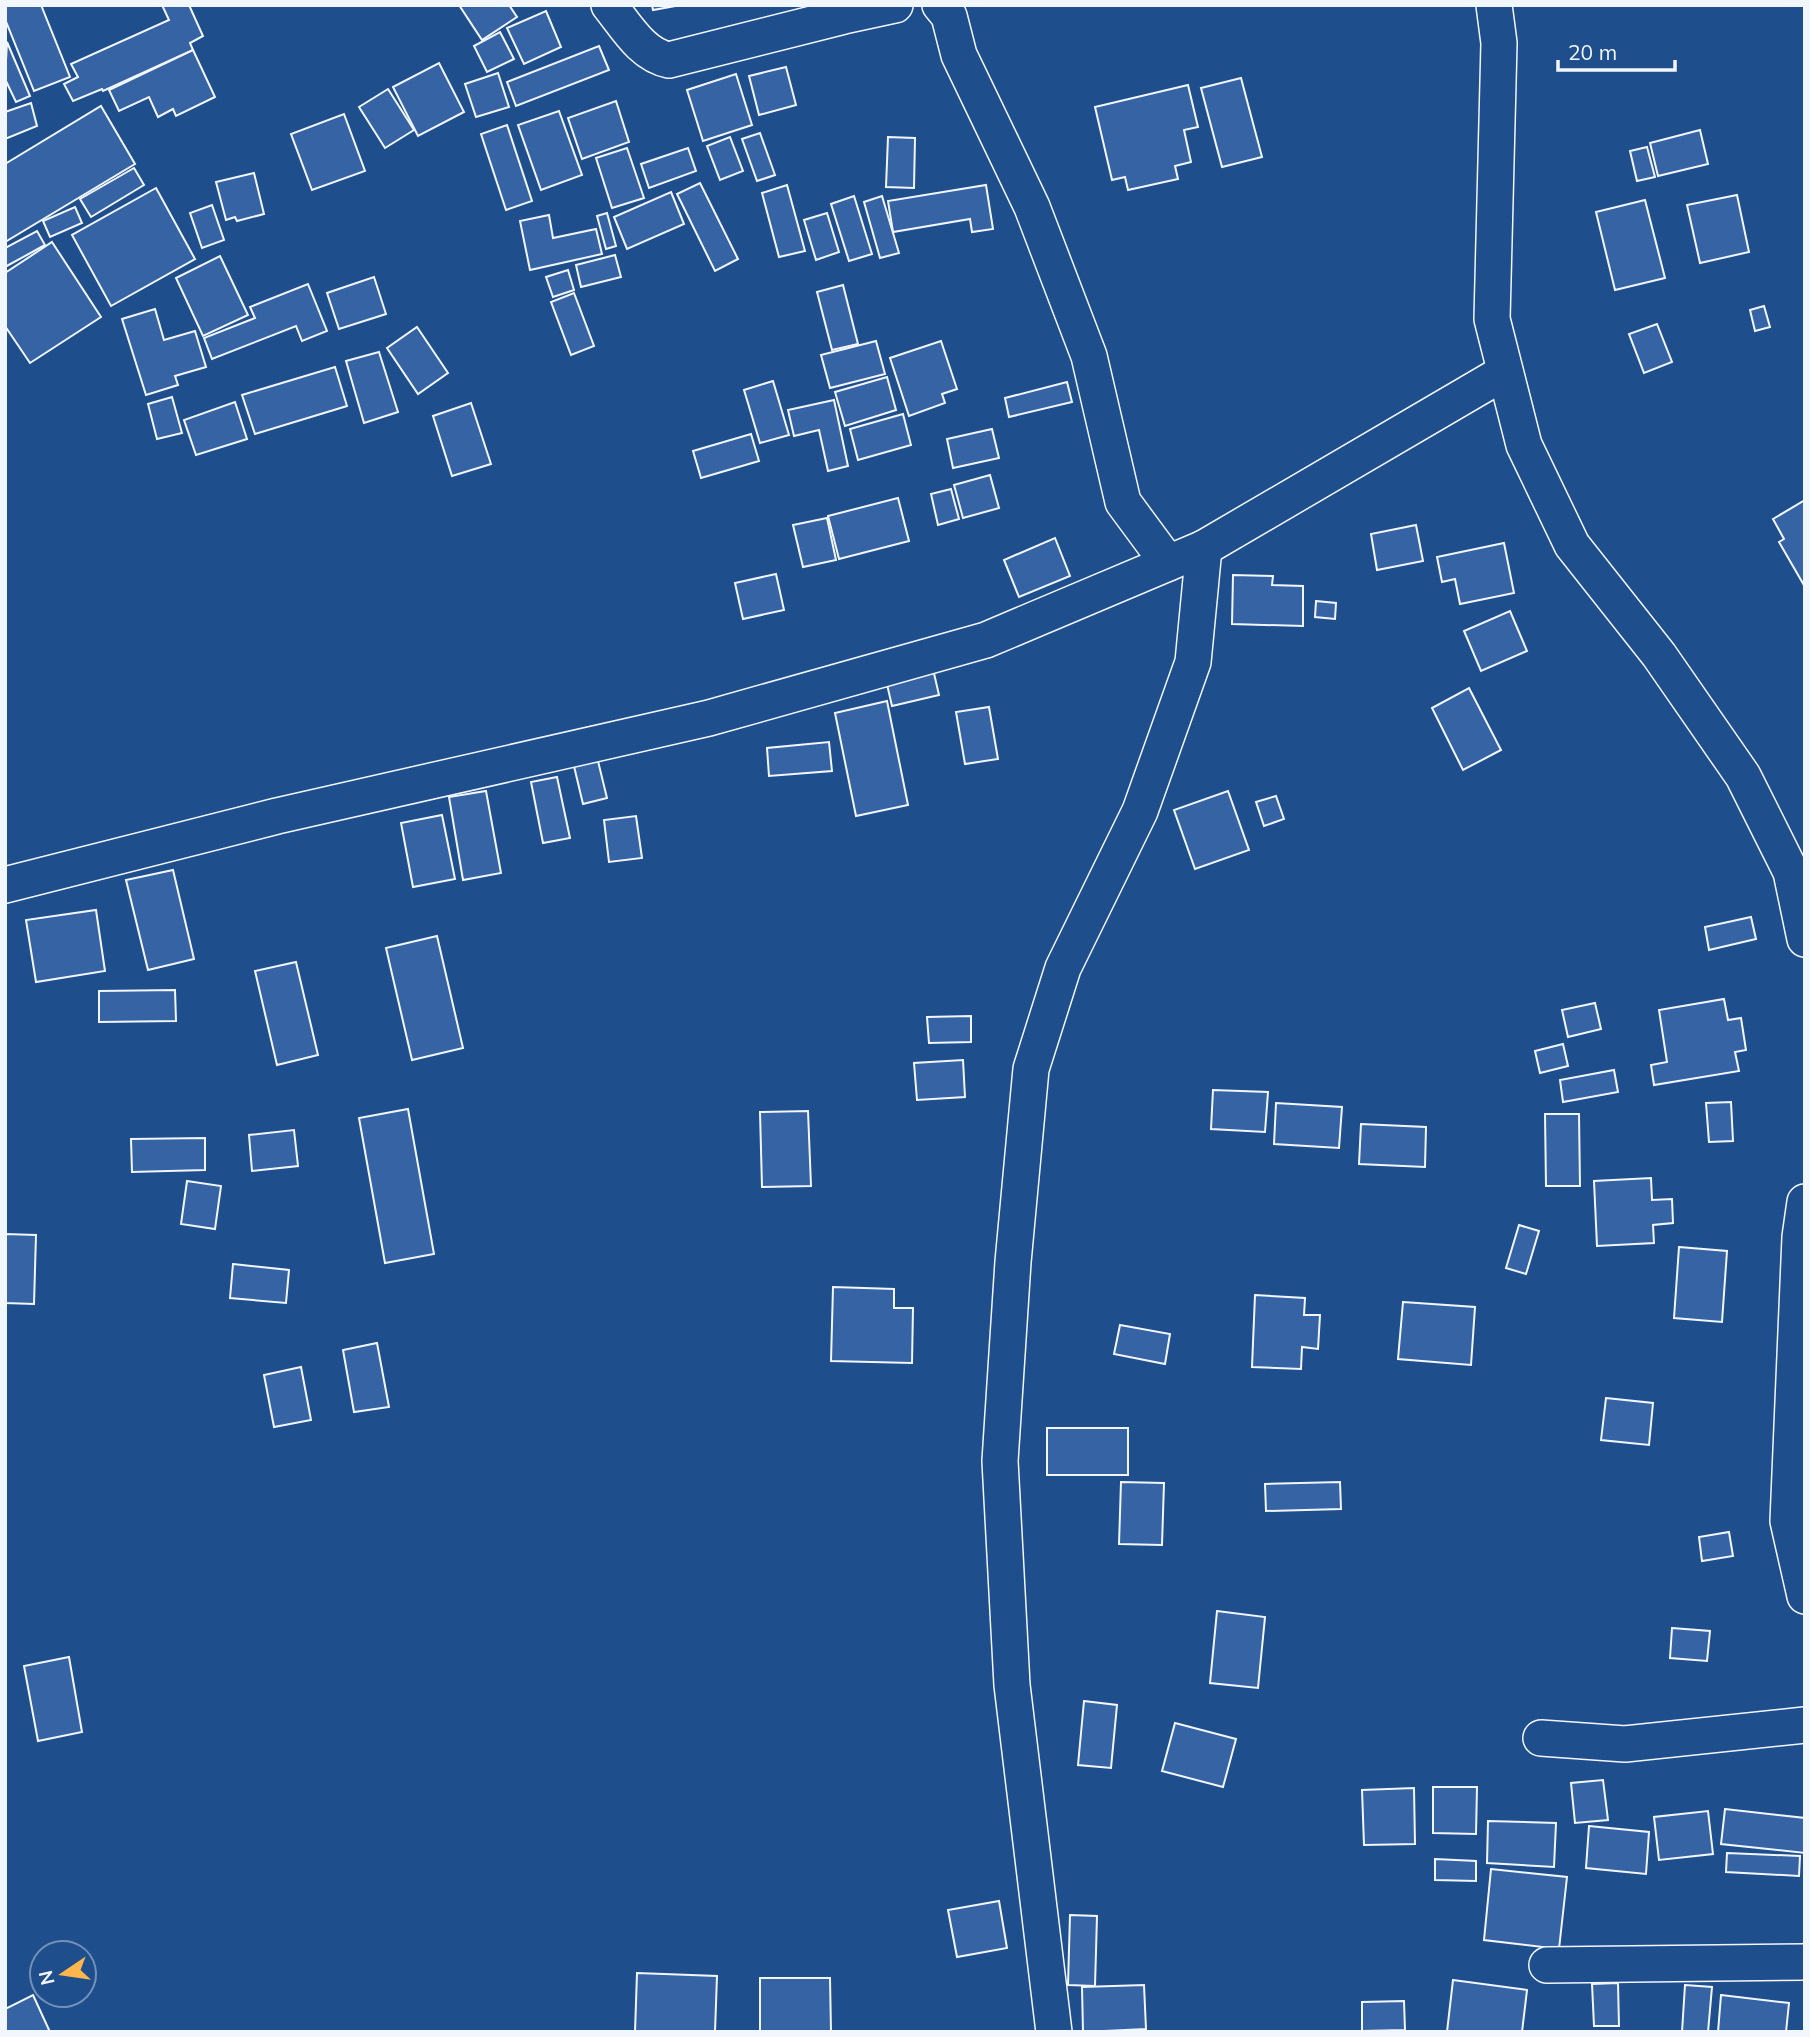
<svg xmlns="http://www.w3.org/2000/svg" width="1810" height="2037" viewBox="0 0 1810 2037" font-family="Mulish,sans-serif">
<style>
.building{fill:#3563a3;stroke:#f2f6ff;stroke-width:2}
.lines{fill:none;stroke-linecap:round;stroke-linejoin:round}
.minor-casing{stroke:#f2f6ff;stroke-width:38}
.minor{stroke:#1f4e8c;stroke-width:35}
</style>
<rect width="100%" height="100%" fill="#1f4e8c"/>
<g class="building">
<path d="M5,5H41L70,77L34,91L5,19Z"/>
<path d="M162,5H189L203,36L190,43L193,50L103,91L102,89L73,101L64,84L78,77L71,64L169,20Z"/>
<path d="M459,5H509L517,17L482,40Z"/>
<path d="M652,5H681L653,10Z"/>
<path d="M546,11L561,47L524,64L507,28Z"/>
<path d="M500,32L514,59L487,72L474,46Z"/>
<path d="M7,42L30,96L16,102L5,79Z"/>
<path d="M599,46L609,70L516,106L507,82Z"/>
<path d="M193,50L215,97L176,116L173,109L158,117L149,97L119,111L109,90Z"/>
<path d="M439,63L464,112L418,136L393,87Z"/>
<path d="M786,67L796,105L759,115L749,76Z"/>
<path d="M498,73L509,107L476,117L465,84Z"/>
<path d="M736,74L752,125L703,141L687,90Z"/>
<path d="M1241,78L1262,157L1222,167L1201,88Z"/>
<path d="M1188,85L1198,127L1184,130L1191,162L1175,166L1178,179L1128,190L1125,177L1112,180L1095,107Z"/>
<path d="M388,89L414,130L385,148L359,107Z"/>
<path d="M616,101L629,142L582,159L568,118Z"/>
<path d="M31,103L37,126L5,139V112Z"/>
<path d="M101,106L135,164L5,242V164Z"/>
<path d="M559,111L582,175L541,190L518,125Z"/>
<path d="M344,114L365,171L312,190L291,134Z"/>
<path d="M507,125L532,201L506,210L481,134Z"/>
<path d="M1700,130L1708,164L1658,176L1650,143Z"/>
<path d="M760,133L775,175L757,181L742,139Z"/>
<path d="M730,137L743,171L720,180L707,146Z"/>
<path d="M888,137L915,138L914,188L886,187Z"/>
<path d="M1647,147L1655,177L1637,181L1630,151Z"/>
<path d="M627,148L644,198L612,208L596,158Z"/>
<path d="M688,148L696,171L649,188L641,164Z"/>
<path d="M134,168L144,185L91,217L80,199Z"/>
<path d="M254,173L264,214L237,221L235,217L226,220L216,182Z"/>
<path d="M700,183L738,259L715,271L677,194Z"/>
<path d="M787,185L805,251L779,257L762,193Z"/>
<path d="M986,185L993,229L972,232L970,219L893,232L888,201Z"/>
<path d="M156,188L195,259L111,306L72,235Z"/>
<path d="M671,192L684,224L627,249L614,217Z"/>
<path d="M1737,195L1749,252L1700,263L1687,205Z"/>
<path d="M854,196L872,254L849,261L831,204Z"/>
<path d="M882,196L899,253L880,258L864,202Z"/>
<path d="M1645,200L1665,278L1615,290L1596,212Z"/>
<path d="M212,205L224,240L202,248L190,213Z"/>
<path d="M75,207L82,223L50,237L43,221Z"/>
<path d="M607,213L616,246L606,249L597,216Z"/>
<path d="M827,213L839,252L816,260L804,220Z"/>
<path d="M549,215L553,238L596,229L602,254L530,270L520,221Z"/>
<path d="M37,231L45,245L5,267V248Z"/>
<path d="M52,242L101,317L30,363L5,326V273Z"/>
<path d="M615,255L621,277L581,287L576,265Z"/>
<path d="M220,256L248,315L203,336L176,278Z"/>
<path d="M568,270L574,290L553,297L546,277Z"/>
<path d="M374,277L386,314L339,329L327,293Z"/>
<path d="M308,284L327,331L302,341L296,326L212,359L204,338L255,318L250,307Z"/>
<path d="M843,285L858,344L832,350L817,292Z"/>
<path d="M574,293L594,346L571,355L551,302Z"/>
<path d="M1764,306L1770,327L1755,331L1750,310Z"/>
<path d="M155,309L164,340L195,331L206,367L175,376L178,385L146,395L122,319Z"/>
<path d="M1657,324L1672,362L1644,373L1629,334Z"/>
<path d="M417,327L448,373L418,394L387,348Z"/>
<path d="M876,341L885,374L830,388L821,355Z"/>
<path d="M941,341L957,389L942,394L945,403L909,416L890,358Z"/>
<path d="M379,352L398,412L364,423L346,361Z"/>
<path d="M335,367L347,406L255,434L242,395Z"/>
<path d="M887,377L896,410L845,426L835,392Z"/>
<path d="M773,381L789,435L760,443L744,390Z"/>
<path d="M1067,382L1072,402L1009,417L1005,398Z"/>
<path d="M172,397L182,433L157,439L148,404Z"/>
<path d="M834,400L848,466L828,471L819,430L794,436L788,410Z"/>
<path d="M235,402L247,439L196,455L184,420Z"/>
<path d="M471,403L491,464L452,476L433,416Z"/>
<path d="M903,414L911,445L858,460L850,429Z"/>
<path d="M992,429L999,458L953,468L947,439Z"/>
<path d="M751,434L759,461L701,478L693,451Z"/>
<path d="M990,475L999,508L963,518L954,485Z"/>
<path d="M951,489L959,519L938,525L931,494Z"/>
<path d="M898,498L909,541L839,559L828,516Z"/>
<path d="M1805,500V587L1779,542L1784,539L1773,519Z"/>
<path d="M827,518L836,560L803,567L793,525Z"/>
<path d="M1416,525L1423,561L1377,570L1371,534Z"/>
<path d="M1055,538L1070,576L1019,597L1004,560Z"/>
<path d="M1504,543L1514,593L1460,604L1455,579L1442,582L1437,557Z"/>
<path d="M776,574L784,610L743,619L735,583Z"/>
<path d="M1233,575L1273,576L1272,585L1303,586V626L1232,624Z"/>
<path d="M1316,601L1336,603L1335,619L1315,617Z"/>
<path d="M1510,611L1527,651L1481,671L1464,631Z"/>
<path d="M933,669L939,695L892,706L886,680Z"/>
<path d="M1469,688L1501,750L1463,770L1432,708Z"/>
<path d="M887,701L908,805L856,816L835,713Z"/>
<path d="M989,707L998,759L965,764L956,712Z"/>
<path d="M829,742L832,771L769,776L767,748Z"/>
<path d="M597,757L607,798L583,804L573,762Z"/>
<path d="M557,777L570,838L543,843L531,782Z"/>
<path d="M486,791L501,873L463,880L449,797Z"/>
<path d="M1228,791L1249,850L1195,869L1174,810Z"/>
<path d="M1276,796L1284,819L1264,826L1256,802Z"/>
<path d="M442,815L455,879L413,887L401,823Z"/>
<path d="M636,816L642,858L609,862L604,820Z"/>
<path d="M173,870L194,959L148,970L126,880Z"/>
<path d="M96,910L105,971L36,982L26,920Z"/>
<path d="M1751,917L1756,939L1709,950L1705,927Z"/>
<path d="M437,936L463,1048L412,1060L386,948Z"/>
<path d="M296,962L318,1055L277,1065L255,971Z"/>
<path d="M175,990L176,1021L99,1022V991Z"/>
<path d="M1724,999L1728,1020L1741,1018L1746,1050L1735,1052L1739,1071L1654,1085L1651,1065L1667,1062L1659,1010Z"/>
<path d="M1595,1003L1601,1029L1568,1037L1562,1010Z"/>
<path d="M971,1016V1042L929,1043L927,1017Z"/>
<path d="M1563,1044L1568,1066L1540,1073L1535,1051Z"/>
<path d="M963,1060L965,1097L917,1100L914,1063Z"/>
<path d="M1614,1070L1618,1092L1563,1102L1560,1080Z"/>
<path d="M1213,1090L1268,1092L1265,1132L1211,1129Z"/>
<path d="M1731,1102L1733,1141L1709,1142L1706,1103Z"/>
<path d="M1276,1103L1342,1107L1339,1148L1274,1144Z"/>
<path d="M408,1109L434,1254L385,1263L359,1118Z"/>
<path d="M808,1111L811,1186L762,1187L760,1112Z"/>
<path d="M1545,1114H1579L1580,1186H1546Z"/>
<path d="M1361,1124L1426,1127L1425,1167L1359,1164Z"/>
<path d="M294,1130L298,1166L252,1171L249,1135Z"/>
<path d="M205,1138V1170L132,1172L131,1139Z"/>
<path d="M1651,1178L1652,1200L1672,1199L1673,1223L1653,1225L1654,1243L1597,1246L1594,1181Z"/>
<path d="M187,1181L221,1186L215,1229L181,1224Z"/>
<path d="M1519,1225L1539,1231L1526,1274L1506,1268Z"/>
<path d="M5,1234L36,1235L34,1304L5,1303Z"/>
<path d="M1679,1247L1727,1251L1722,1322L1674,1318Z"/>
<path d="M233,1264L289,1270L286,1303L230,1298Z"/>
<path d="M833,1287L894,1289V1308H913L912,1363L831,1361Z"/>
<path d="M1255,1295L1305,1298L1304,1315H1320L1318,1349L1302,1347L1301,1369L1252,1367Z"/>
<path d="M1403,1302L1475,1307L1471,1365L1398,1359Z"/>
<path d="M1120,1325L1170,1334L1165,1364L1114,1354Z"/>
<path d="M377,1343L389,1407L354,1412L343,1350Z"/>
<path d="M301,1367L311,1420L274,1427L264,1375Z"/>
<path d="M1606,1398L1653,1403L1649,1445L1601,1440Z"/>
<rect x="1047" y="1428" width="81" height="47"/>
<path d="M1121,1482L1164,1483L1162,1545L1119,1544Z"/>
<path d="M1340,1482L1341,1509L1266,1511L1265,1484Z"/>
<path d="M1729,1532L1733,1556L1702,1561L1699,1537Z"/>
<path d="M1217,1611L1265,1617L1258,1688L1210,1683Z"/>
<path d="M1672,1628L1710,1631L1707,1661L1670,1658Z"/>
<path d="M69,1657L82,1732L38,1741L24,1666Z"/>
<path d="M1084,1701L1117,1705L1111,1768L1078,1765Z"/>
<path d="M1175,1723L1236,1739L1223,1787L1162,1771Z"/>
<path d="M1603,1780L1608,1820L1575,1823L1571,1783Z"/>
<path d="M1433,1787H1477L1476,1834L1433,1833Z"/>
<path d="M1414,1788L1415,1844L1364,1845L1362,1790Z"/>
<path d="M1725,1809L1805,1818V1853L1721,1844Z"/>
<path d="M1708,1811L1713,1854L1659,1860L1654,1817Z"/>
<path d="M1488,1821L1556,1823L1554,1867L1487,1863Z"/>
<path d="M1589,1826L1649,1832L1646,1874L1586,1868Z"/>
<path d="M1727,1853L1800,1856L1799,1876L1726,1872Z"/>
<path d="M1435,1859L1476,1861V1881L1435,1880Z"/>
<path d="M1491,1869L1567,1877L1559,1949L1484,1940Z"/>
<path d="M999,1901L1007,1948L957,1957L948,1910Z"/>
<path d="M1070,1915L1097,1916L1095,1986L1068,1985Z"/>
<path d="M637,1973L717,1976L715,2032H635Z"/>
<path d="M760,1978H830L831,2032H760Z"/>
<path d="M1453,1980L1527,1990L1522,2032H1447Z"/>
<path d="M1618,1983L1619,2026H1594L1592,1984Z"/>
<path d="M1144,1985L1146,2029L1083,2032L1082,1987Z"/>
<path d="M1685,1985L1712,1987L1708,2032H1682Z"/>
<path d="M33,1995L50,2032H5V2009Z"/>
<path d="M1721,1995L1789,2003L1786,2032H1718Z"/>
<path d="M1404,2001L1405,2030L1362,2031V2002Z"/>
</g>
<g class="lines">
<defs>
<g id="minor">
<path d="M609,5C626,26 642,55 669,60L844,16L895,5"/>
<path d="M940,5L949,16L959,55L1032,207L1089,356L1123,502L1168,563"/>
<path d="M1494,5L1499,43L1492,319L1524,445L1572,545L1659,655L1743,776L1791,872L1805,939"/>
<path d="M5,885L277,816L709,718L986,640L1204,548L1505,372"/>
<path d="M1805,1202L1800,1237L1788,1521L1805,1596"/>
<path d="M1541,1738L1625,1744L1805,1725"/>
<path d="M1547,1965L1805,1962"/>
<path d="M1054,2032L1012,1685L1000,1461L1013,1262L1031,1069L1063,968L1140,811L1193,662L1204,548"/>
</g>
</defs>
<use href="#minor" class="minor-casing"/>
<use href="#minor" class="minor"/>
</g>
<rect width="1810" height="2037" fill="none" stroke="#f2f6ff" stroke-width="14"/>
<g transform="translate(63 1974) rotate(257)"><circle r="33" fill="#1f4e8c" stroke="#7391ba" stroke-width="2"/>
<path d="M0-5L12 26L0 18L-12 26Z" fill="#ffb74d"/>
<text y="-10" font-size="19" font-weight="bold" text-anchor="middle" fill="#f2f6ff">N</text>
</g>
<path d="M1558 60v10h117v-10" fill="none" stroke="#f2f6ff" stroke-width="3.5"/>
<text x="1568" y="60" font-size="21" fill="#f2f6ff" stroke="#1f4e8c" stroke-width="5" paint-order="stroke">20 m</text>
</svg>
